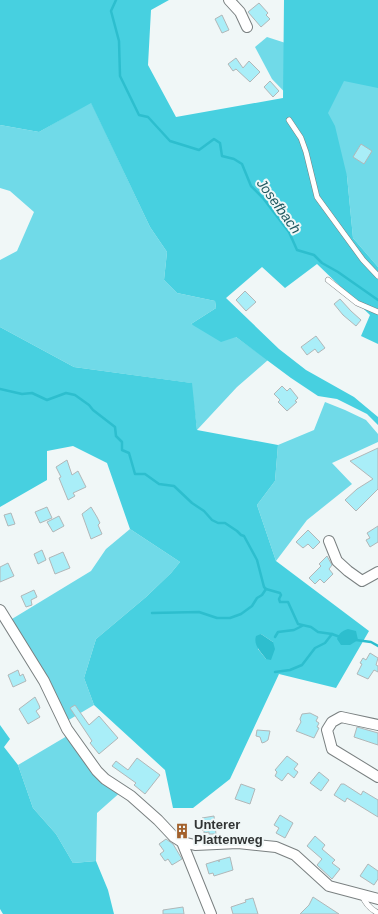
<svg xmlns="http://www.w3.org/2000/svg" width="378" height="914" viewBox="0 0 378 914" font-family="Arial,sans-serif">
<style>
.green{fill:#70dae8}
.forest{fill:#47d0e0;fill-rule:evenodd}
.water{fill:#2dbece}
.lines{fill:none;stroke-linecap:round;stroke-linejoin:round}
.stream{stroke:#2dbece;stroke-width:2.5}
.building{fill:#a9eef8;stroke:#b1b7b8}
.lane-casing{stroke:#7a8081;stroke-width:6}
.street-casing{stroke:#7a8081;stroke-width:12}
.lane{stroke:#fff;stroke-width:5}
.street{stroke:#fff;stroke-width:10}
.labels{text-anchor:middle;dominant-baseline:central;stroke-width:4;stroke-linejoin:round;paint-order:stroke}
.poi-label{font-size:13px;font-weight:bold;fill:#313434;stroke:#f0f7f7;text-anchor:start}
.water-label{font-size:14px;font-style:italic;fill:#1d565d;stroke:#f0f7f7}
</style>
<rect width="100%" height="100%" fill="#f0f7f7"/>
<g class="green">
<path d="M267,37L301,48L378,79V267L353,238L347,176L299,107L272,79L255,47Z"/>
<path d="M91,102L150,227L167,252L164,280L177,293L215,301L216,308L191,324L236,337L268,360L237,387L197,430L191,383L74,367L0,327V260L17,251L34,212L10,191L0,188V125L39,132Z"/>
<path d="M325,402L345,410L366,420L378,434V442L332,463L352,484L307,520L276,561L257,505L275,481L278,445L314,430Z"/>
<path d="M130,529L180,562L171,573L146,597L96,639L84,678L94,705L67,721L86,756L123,790L97,813L96,861L73,863L56,834L33,808L18,765L67,736L69,732L7,622L91,571L106,549Z"/>
</g>
<g class="forest">
<path d="M0,0H169L151,10L148,65L176,117L283,98L284,0H378V88L344,81L328,113L335,126L347,176L353,238L378,267V344L361,336L370,315L317,264L285,288L262,267L226,298L279,349L306,370L354,397L378,417V425L367,414L337,399L318,396L291,378L236,337L221,342L191,324L216,308L215,301L177,293L164,280L167,252L150,227L91,103L39,132L0,125Z"/>
<path d="M0,327L74,367L192,383L197,430L278,445L275,481L257,505L276,561L369,631L336,688L279,674L230,779L193,808H173L165,770L94,705L84,678L96,639L146,597L171,573L180,562L130,529L107,463L73,446L47,451V480L0,507ZM261,634L273,642L266,659L258,649Z"/>
<path d="M0,725L10,739L4,747L18,765L33,808L56,834L73,863L96,861L108,890L114,914H3L0,909Z"/>
</g>
<g class="water">
<path d="M348,629L356,631L358,640L350,645H341L337,639C339,633 342,631 348,629Z"/>
<path d="M261,634L273,642L275,649L271,660L266,659C261,652 253,645 256,636Z"/>
</g>
<g class="lines">
<g class="stream">
<path d="M116,0L111,11L119,41L120,76L139,115L148,117L170,141L199,150L214,139L220,143L222,156L234,159L242,164L251,186L263,198L289,232L297,250L314,255L322,263L338,272L378,300"/>
<path d="M0,389L22,394L32,393L47,400L66,393L75,395L89,405L93,410L115,427L116,436L122,442V450L129,453L135,474H145L159,484L174,486L192,503L204,511L212,520L218,523H225L237,531L241,535L244,536L257,560L264,587L266,589L280,593L281,595L279,599L280,602H288L298,624L311,627L318,632L332,634L340,637"/>
<path d="M152,613L199,612L217,618H230L241,614L252,606L257,598L262,595L266,589"/>
<path d="M275,637L278,632L294,630L302,626"/>
<path d="M356,640L371,642L378,646"/>
<path d="M275,672L290,670L302,665L315,648L325,643L332,634"/>
</g>
</g>
<g class="building">
<path d="M259,3L268,13L266,15L270,19L261,27L248,12Z"/>
<path d="M222,15L229,30L222,33L215,19Z"/>
<path d="M236,58L243,68L249,61L260,72L250,82L236,69L233,71L228,64Z"/>
<path d="M270,81L279,91L273,97L264,87Z"/>
<path d="M361,144L372,151L364,164L353,157Z"/>
<path d="M245,291L256,302L246,311L236,300Z"/>
<path d="M340,299L351,311L361,320L356,326L343,315L334,304Z"/>
<path d="M316,336L325,348L318,353L315,349L307,355L301,347Z"/>
<path d="M282,386L287,391L290,388L298,398L295,401L297,402L287,411L278,402L280,400L274,394Z"/>
<path d="M378,448V489L356,511L345,500L357,489L373,479L350,461Z"/>
<path d="M67,460L72,475L78,471L86,487L73,493L75,496L68,500L59,478L61,477L56,467Z"/>
<path d="M47,507L52,518L40,523L35,512Z"/>
<path d="M91,507L97,517L100,523L98,525L102,534L91,539L82,514Z"/>
<path d="M11,513L15,524L8,526L4,515Z"/>
<path d="M59,516L64,526L53,532L47,522Z"/>
<path d="M378,526V542L370,547L366,540L370,538L367,533Z"/>
<path d="M308,530L320,542L313,549L308,544L303,548L296,542Z"/>
<path d="M42,550L46,560L38,564L34,554Z"/>
<path d="M63,552L70,568L55,574L49,558Z"/>
<path d="M327,556L332,565L329,569L333,574L324,583L320,579L315,584L309,578L321,566L319,564Z"/>
<path d="M8,563L14,576L0,582V567Z"/>
<path d="M34,590L37,597L31,600L32,605L26,607L21,596Z"/>
<path d="M370,653L378,658L376,665L378,666V672L374,670L368,679L357,674L362,664L360,663L363,658L366,660Z"/>
<path d="M18,670L20,676L23,674L26,681L13,687L8,675Z"/>
<path d="M35,697L39,705L40,708L36,711L40,717L28,724L19,709Z"/>
<path d="M75,705L89,725L99,716L118,738L99,754L90,743L92,741L70,708Z"/>
<path d="M310,713L318,717L316,721L319,723L317,727L319,728L314,738L296,731L301,722L300,719L302,714Z"/>
<path d="M357,727L378,733V745L354,737Z"/>
<path d="M257,730L270,731L268,740L265,742L262,743L260,737L256,736Z"/>
<path d="M287,756L298,764L294,769L298,772L294,778L288,773L282,781L275,776L277,772L275,770Z"/>
<path d="M137,758L160,775L145,794L134,785L136,783L112,766L116,761L128,770Z"/>
<path d="M319,772L329,780L321,791L310,783Z"/>
<path d="M241,784L255,789L250,804L235,799Z"/>
<path d="M341,784H344L361,795L363,791L378,800V817L347,798L345,802L334,795Z"/>
<path d="M280,815L293,823L285,838L276,833L279,828L274,825Z"/>
<path d="M214,816L216,834H209V832L204,833V830H202V818Z"/>
<path d="M315,836L325,845L322,849L335,860L332,863L340,869L332,879L317,865L322,859L307,846Z"/>
<path d="M166,839L173,844L182,859L172,865L168,859L165,861L160,854L164,851L159,844Z"/>
<path d="M230,857L233,870L214,876L213,873L209,874L206,864L219,860V862V860Z"/>
<path d="M368,864L378,871V879L374,885L360,876Z"/>
<path d="M313,897L339,914H300L309,905Z"/>
<path d="M253,898L258,914H233L231,907L246,902L245,900Z"/>
<path d="M183,907L184,914H163V910Z"/>
</g>
<g class="lines">
<defs>
<g id="lane">
<path d="M289,120L301,138L306,152L317,197L363,260L378,276"/>
<path d="M328,280L357,303L378,312"/>
<path d="M362,895C365,903 370,909 378,913"/>
</g>
<g id="street">
<path d="M229,0L240,12L247,27"/>
<path d="M329,541L337,561L348,571L362,581L378,572"/>
<path d="M0,610L44,681L67,729L97,771L105,779L131,796L158,820L174,837L182,842L211,914"/>
<path d="M378,725L341,717L332,722L327,730L332,749L378,777"/>
<path d="M182,842L195,845L238,843L276,847L295,855L329,886L378,899"/>
</g>
</defs>
<use href="#lane" class="lane-casing"/>
<use href="#street" class="street-casing"/>
<use href="#lane" class="lane"/>
<use href="#street" class="street"/>
</g>
<defs>
<symbol id="building-bare" viewBox="-9 -9 18 18"><path d="M-4-6H4V6H1V3H-1V6H-4ZM-2.5-4.3h1.7v1.8h-1.7ZM.8-4.3h1.7v1.8H.8ZM-2.5-1h1.7V.8h-1.7ZM.8-1h1.7V.8H.8Z" fill="#a2612c" stroke="#f0f7f7" stroke-width="2.5" paint-order="stroke"/></symbol>
</defs>
<g fill-rule="evenodd">
<use href="#building-bare" x="171" y="820" width="22" height="22"/>
</g>
<g class="labels">
<g class="poi-label">
<text x="194" y="824">Unterer<tspan x="194" dy="15">Plattenweg</tspan></text>
</g>
<g class="water-label">
<text transform="translate(279 206) rotate(54)">Josefbach</text>
</g>
</g>
</svg>
